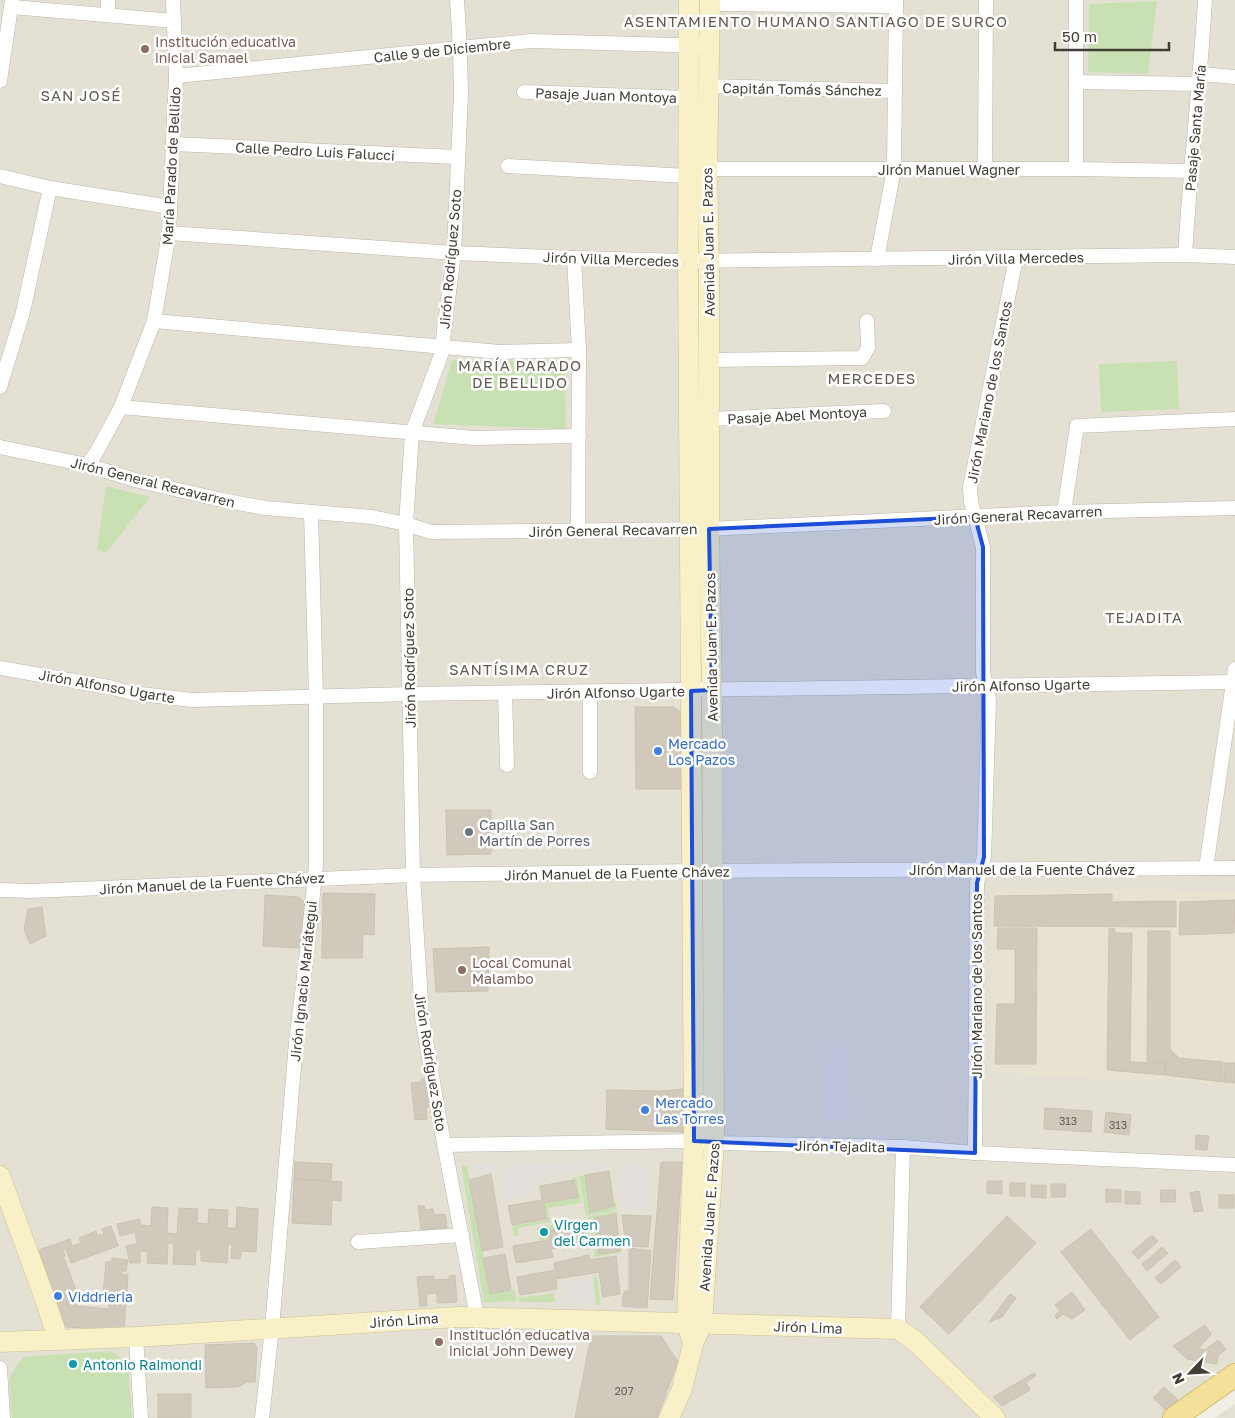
<svg xmlns="http://www.w3.org/2000/svg" width="1235" height="1418" viewBox="0 0 1235 1418" font-family="'Golos Text',sans-serif">
<style>
.residential{fill:#e4e0d4}
.industrial{fill:#e3dfda}
.education{fill:#e8e3d0}
.green{fill:#c9e1b2}
.building{fill:#d1cabc;stroke:#cbc2b0}
.lines{fill:none;stroke-linecap:round;stroke-linejoin:round}
.street-casing{stroke:#bbb6a9;stroke-width:15}
.secondary-casing{stroke:#ccc299;stroke-width:21}
.primary-casing{stroke:#d6bd6d;stroke-width:24}
.street{stroke:#fff;stroke-width:14}
.secondary{stroke:#f8f0c7;stroke-width:20}
.primary{stroke:#f3e09b;stroke-width:22}
.marked{fill:#1d4ed8;fill-opacity:0.2;stroke:#1d4ed8;stroke-width:4;stroke-linejoin:round}
.education-dot{fill:#8d6e63;stroke:#fff;stroke-width:2}
.shop-dot{fill:#3f7fe0;stroke:#fff;stroke-width:2}
.worship-dot{fill:#6b7280;stroke:#fff;stroke-width:2}
.culture-dot{fill:#0f9aa8;stroke:#fff;stroke-width:2}
.labels{text-anchor:middle;dominant-baseline:central;stroke-width:5;stroke-linejoin:round;paint-order:stroke}
.number-label{font-size:11px;fill:#666157}
.education-label{font-size:14px;fill:#785e54;stroke:#fff;text-anchor:start}
.street-label{font-size:14px;fill:#423e35;stroke:#fff}
.shop-label{font-size:14px;fill:#366cbe;stroke:#fff;text-anchor:start}
.worship-label{font-size:14px;fill:#5b616d;stroke:#fff;text-anchor:start}
.culture-label{font-size:14px;fill:#0d838f;stroke:#fff;text-anchor:start}
.neighbourhood-label{font-size:15px;letter-spacing:1px;fill:#645c4e;stroke:#fff}
</style>
<rect width="100%" height="100%" fill="#f1eee5"/>
<g class="residential">
<path d="M0,0H1235V1383L1184,1418H0Z"/>
<path d="M1235,1404V1418H1215Z"/>
</g>
<g class="industrial">
<path d="M846,1043L850,1119L825,1120L820,1044Z"/>
<path d="M608,1162V1169L580,1173L579,1163Z"/>
<path d="M573,1163L574,1172L531,1179L533,1194L504,1199L500,1165Z"/>
<path d="M497,1164L498,1172L473,1176L472,1165Z"/>
<path d="M621,1164L650,1165L648,1211L620,1209Z"/>
<path d="M592,1278L595,1304L564,1302L563,1283Z"/>
</g>
<path class="education" d="M1000,889L1235,891V1084L991,1073V894Z"/>
<g class="green">
<path d="M1157,1L1148,74L1088,72L1089,4Z"/>
<path d="M452,360L564,362L566,429L433,424Z"/>
<path d="M1177,361L1179,409L1101,412L1099,364Z"/>
<path d="M106,486L150,497L106,553L97,549Z"/>
<path d="M461,1165H467L490,1294L515,1290L516,1301L484,1302Z"/>
<path d="M585,1175L590,1212L614,1206V1204L616,1203L617,1210L586,1216L579,1176Z"/>
<path d="M577,1177L581,1203L548,1208L550,1222L518,1228L519,1235L514,1236L512,1226L547,1220L544,1203L578,1197L574,1180L572,1178Z"/>
<path d="M617,1211L618,1216H616L615,1214L593,1218L599,1254L620,1251V1247L622,1246L621,1253L595,1257L588,1217Z"/>
<path d="M586,1219L589,1243L585,1244V1242L587,1241L585,1225L549,1231L550,1240L540,1241L537,1227Z"/>
<path d="M593,1277H597L601,1305H596Z"/>
<path d="M554,1293L555,1302H519V1298Z"/>
<path d="M112,1351L128,1365L132,1418H12L9,1378L23,1357Z"/>
</g>
<g class="building">
<path d="M635,707H673L681,712L682,789H636Z"/>
<path d="M446,810H491V854L447,855Z"/>
<path d="M323,893L375,894L374,935L363,934L362,958H322Z"/>
<path d="M1112,894V902L1176,901V927L994,926L995,896Z"/>
<path d="M265,895L299,897L305,903L302,948L263,946Z"/>
<path d="M1235,900L1234,933L1179,935L1180,902Z"/>
<path d="M42,907L46,936L30,944L24,929L28,909Z"/>
<path d="M998,928H1037L1036,1064H995L997,1004H1015V949H997Z"/>
<path d="M1109,928L1115,929V933H1132L1130,1062L1165,1063V1075L1107,1070Z"/>
<path d="M1148,931H1170V1049L1179,1058L1223,1062V1082L1165,1075L1166,1062L1147,1061Z"/>
<path d="M489,947L488,991L436,992L433,949Z"/>
<path d="M1225,1063H1235V1083L1224,1082Z"/>
<path d="M426,1078L429,1107L426,1108L427,1119L415,1120L411,1083L422,1082L421,1079Z"/>
<path d="M683,1089L685,1132L606,1129L607,1090L662,1091Z"/>
<path d="M1045,1108L1092,1111L1091,1132L1044,1129Z"/>
<path d="M1106,1112L1131,1115L1129,1135L1104,1132Z"/>
<path d="M1196,1135L1209,1136L1207,1150L1195,1149Z"/>
<path d="M295,1162L332,1164L331,1181L294,1179Z"/>
<path d="M661,1162H682L673,1300L650,1299Z"/>
<path d="M609,1171L614,1206L590,1212L585,1175Z"/>
<path d="M491,1174L503,1247L482,1251L469,1180Z"/>
<path d="M294,1179L342,1182L341,1201L332,1200L331,1225L292,1223Z"/>
<path d="M574,1180L578,1197L544,1203L546,1219L512,1225L508,1206L542,1200L540,1186Z"/>
<path d="M987,1181H1002V1194L987,1193Z"/>
<rect x="1010" y="1183" width="15" height="13"/>
<path d="M1051,1184H1066L1065,1197H1051Z"/>
<path d="M1031,1185H1046V1198L1031,1197Z"/>
<path d="M1106,1189L1121,1190V1202H1106Z"/>
<path d="M1161,1190H1176L1175,1202H1160Z"/>
<path d="M1125,1191L1140,1192V1204H1125Z"/>
<path d="M1199,1191L1203,1211L1194,1212L1190,1193Z"/>
<rect x="1219" y="1195" width="15" height="13"/>
<path d="M418,1206H424L425,1210L433,1209L434,1215L445,1214L447,1228L421,1230Z"/>
<path d="M152,1207L168,1208L167,1233L177,1234L179,1208L198,1209L197,1223L208,1224L209,1209L228,1210L227,1228H236L237,1207L258,1209L256,1252L241,1251L240,1259L231,1258L232,1244H228L227,1263L201,1261V1250H196L195,1265L173,1264L174,1243H168L167,1264L147,1263L148,1252L140,1251V1263H130L126,1246L137,1244L135,1232L120,1236L117,1224L140,1219V1225L151,1226Z"/>
<path d="M616,1214L620,1251L599,1254L594,1218Z"/>
<path d="M622,1215L651,1216L648,1247L626,1246Z"/>
<path d="M1007,1216L1036,1243L949,1334L920,1307Z"/>
<path d="M585,1225L587,1241L551,1249L553,1257L516,1263L513,1246L550,1240L549,1231Z"/>
<path d="M111,1226L118,1246L71,1263L66,1249L63,1251L65,1256L60,1258L61,1260L64,1258L76,1290L72,1292L77,1306L109,1309L110,1296L103,1295L106,1262H111L112,1258L128,1260L126,1271H122V1275H128L124,1330L66,1327L39,1250L70,1239L72,1246L81,1243L79,1238L96,1231L97,1236L104,1234L102,1229Z"/>
<path d="M1091,1229L1159,1317L1130,1340L1061,1252Z"/>
<path d="M1152,1235L1158,1241L1138,1259L1132,1252Z"/>
<path d="M1162,1247L1168,1253L1147,1271L1142,1264Z"/>
<path d="M629,1248L651,1251L647,1308L622,1306L623,1295L625,1291H629Z"/>
<path d="M505,1254L511,1290L490,1294L483,1258Z"/>
<path d="M589,1255L590,1260L616,1256L620,1294L603,1297L599,1272L556,1279L557,1289L520,1295L517,1277L555,1270L554,1263Z"/>
<path d="M1175,1260L1181,1267L1161,1284L1155,1278Z"/>
<path d="M455,1275L457,1302L437,1303V1293L426,1294L427,1306H420L417,1277L434,1276V1280L449,1279V1276Z"/>
<path d="M1072,1292L1085,1310L1072,1319L1063,1314L1057,1319L1055,1315L1060,1311L1055,1305Z"/>
<path d="M1010,1294L1016,1298L1002,1317L989,1322Z"/>
<path d="M1205,1325L1211,1334L1199,1348L1205,1350L1218,1340L1226,1349L1218,1356L1217,1364L1187,1359L1173,1346Z"/>
<path d="M591,1336H661L678,1362L657,1418H575Z"/>
<path d="M254,1343L257,1348L255,1382H247L238,1387L206,1388L205,1345Z"/>
<path d="M1034,1373L1036,1376L1026,1382L1030,1390L1002,1406L993,1397Z"/>
<path d="M1164,1387L1182,1404L1167,1411L1153,1398Z"/>
<rect x="158" y="1394" width="33" height="24"/>
</g>
<g class="lines">
<defs>
<g id="street">
<path d="M108,0V15"/>
<path d="M457,0L460,48L461,94L454,253L441,355L412,433L406,524L413,875L422,1017L439,1117L477,1317"/>
<path d="M710,4L896,6"/>
<path d="M12,7L174,21"/>
<path d="M1201,74L1235,77"/>
<path d="M176,76L531,41L709,46"/>
<path d="M0,81L12,0"/>
<path d="M1076,82L1199,84"/>
<path d="M708,86L895,91"/>
<path d="M524,92L688,98"/>
<path d="M173,144L457,157"/>
<path d="M508,166L688,176"/>
<path d="M707,169H1076L1191,171"/>
<path d="M985,169L986,0"/>
<path d="M1076,169V0"/>
<path d="M0,176L50,188L170,207"/>
<path d="M169,233L454,253L574,258L688,261L1185,255L1235,257"/>
<path d="M1185,255C1190,170 1200,85 1205,0"/>
<path d="M574,258L579,350L578,530"/>
<path d="M877,259L894,169L896,0"/>
<path d="M154,321L500,352L579,350"/>
<path d="M709,360L862,358L868,348L867,321"/>
<path d="M0,387L23,312L50,188"/>
<path d="M121,407L474,438L579,436"/>
<path d="M709,419L884,411"/>
<path d="M0,447L87,465L135,480L222,500L265,508L372,517L406,524L431,532L709,529L1064,512L1235,508"/>
<path d="M87,465L96,453L121,407L154,321L169,233L176,76L173,0"/>
<path d="M1064,512L1077,426L1235,419"/>
<path d="M0,668L109,687L132,693L192,700L410,694L1235,682"/>
<path d="M590,692V772"/>
<path d="M505,693L507,765"/>
<path d="M1206,868L1235,669"/>
<path d="M0,890L31,891L413,875L693,871L1235,868"/>
<path d="M444,1145L694,1141L714,1143L903,1147L975,1153L1235,1165"/>
<path d="M975,1153L977,883L984,857L989,700L983,672V547L971,502L970,487L1016,258"/>
<path d="M358,1242L462,1235"/>
<path d="M898,1329L903,1147"/>
<path d="M136,1337L141,1418"/>
<path d="M0,1368L3,1418"/>
<path d="M262,1418L272,1328L296,1043L308,943L316,865V698L311,512"/>
</g>
<g id="secondary">
<path d="M689,0L688,261L694,1132L687,1323L693,1344"/>
<path d="M0,1176L45,1299L58,1339"/>
<path d="M0,1342L136,1337L458,1317L898,1329L915,1341L995,1418"/>
<path d="M669,1418L682,1389L693,1344L702,1324L714,1143L712,690L709,529V260L707,169L710,0"/>
</g>
<path id="primary" d="M1174,1418L1235,1375"/>
</defs>
<use href="#street" class="street-casing"/>
<use href="#secondary" class="secondary-casing"/>
<use href="#primary" class="primary-casing"/>
<use href="#street" class="street"/>
<use href="#secondary" class="secondary"/>
<use href="#primary" class="primary"/>
</g>
<path class="marked" d="M975,517L983,547L984,857L977,883L975,1153L694,1141L691,691L712,690L709,529Z"/>
<g class="education-dot">
<circle cx="145" cy="49" r="5"/>
<circle cx="462" cy="970" r="5"/>
<circle cx="439" cy="1342" r="5"/>
</g>
<g class="shop-dot">
<circle cx="658" cy="751" r="5"/>
<circle cx="645" cy="1110" r="5"/>
<circle cx="58" cy="1296" r="5"/>
</g>
<circle class="worship-dot" cx="469" cy="832" r="5"/>
<g class="culture-dot">
<circle cx="544" cy="1232" r="5"/>
<circle cx="73" cy="1364" r="5"/>
</g>
<g class="labels">
<g class="number-label">
<text x="1068" y="1120">313</text>
<text x="1118" y="1124">313</text>
<text x="624" y="1390">207</text>
</g>
<g class="education-label">
<text x="155" y="41">Institución educativa<tspan x="155" dy="16">inicial Samael</tspan></text>
<text x="472" y="962">Local Comunal<tspan x="472" dy="16">Malambo</tspan></text>
<text x="449" y="1334">Institución educativa<tspan x="449" dy="16">inicial John Dewey</tspan></text>
</g>
<g class="street-label">
<text transform="translate(442 50) rotate(-6)">Calle 9 de Diciembre</text>
<text transform="translate(802 89) rotate(1)">Capitán Tomás Sánchez</text>
<text transform="translate(606 95) rotate(2)">Pasaje Juan Montoya</text>
<text transform="translate(1195 128) rotate(-85)">Pasaje Santa María</text>
<text transform="translate(315 151) rotate(3)">Calle Pedro Luis Falucci</text>
<text transform="translate(171 166) rotate(-87)">María Parado de Bellido</text>
<text x="949" y="169">Jirón Manuel Wagner</text>
<text transform="translate(708 242) rotate(-91)">Avenida Juan E. Pazos</text>
<text transform="translate(1016 258) rotate(-1)">Jirón Villa Mercedes</text>
<text transform="translate(450 259) rotate(-85)">Jirón Rodríguez Soto</text>
<text transform="translate(611 259) rotate(2)">Jirón Villa Mercedes</text>
<text transform="translate(989 392) rotate(-79)">Jirón Mariano de los Santos</text>
<text transform="translate(797 415) rotate(-3)">Pasaje Abel Montoya</text>
<text transform="translate(153 482) rotate(14)">Jirón General Recavarren</text>
<text transform="translate(1018 515) rotate(-3)">Jirón General Recavarren</text>
<text transform="translate(613 530) rotate(-1)">Jirón General Recavarren</text>
<text transform="translate(711 647) rotate(-91)">Avenida Juan E. Pazos</text>
<text transform="translate(409 658) rotate(-91)">Jirón Rodríguez Soto</text>
<text transform="translate(1021 685) rotate(-1)">Jirón Alfonso Ugarte</text>
<text transform="translate(107 686) rotate(10)">Jirón Alfonso Ugarte</text>
<text transform="translate(616 692) rotate(-1)">Jirón Alfonso Ugarte</text>
<text x="1022" y="869">Jirón Manuel de la Fuente Chávez</text>
<text transform="translate(617 873) rotate(-1)">Jirón Manuel de la Fuente Chávez</text>
<text transform="translate(212 883) rotate(-3)">Jirón Manuel de la Fuente Chávez</text>
<text transform="translate(303 981) rotate(-84)">Jirón Ignacio Mariátegui</text>
<text transform="translate(976 986) rotate(-90)">Jirón Mariano de los Santos</text>
<text transform="translate(431 1062) rotate(81)">Jirón Rodríguez Soto</text>
<text transform="translate(840 1146) rotate(1)">Jirón Tejadita</text>
<text transform="translate(709 1217) rotate(-86)">Avenida Juan E. Pazos</text>
<text transform="translate(404 1320) rotate(-4)">Jirón Lima</text>
<text transform="translate(808 1327) rotate(2)">Jirón Lima</text>
</g>
<g class="shop-label">
<text x="668" y="743">Mercado<tspan x="668" dy="16">Los Pazos</tspan></text>
<text x="655" y="1102">Mercado<tspan x="655" dy="16">Las Torres</tspan></text>
<text x="68" y="1296">Viddrieria</text>
</g>
<g class="worship-label">
<text x="479" y="824">Capilla San<tspan x="479" dy="16">Martín de Porres</tspan></text>
</g>
<g class="culture-label">
<text x="554" y="1224">Virgen<tspan x="554" dy="16">del Carmen</tspan></text>
<text x="83" y="1364">Antonio Raimondi</text>
</g>
<g class="neighbourhood-label">
<text x="816" y="21">ASENTAMIENTO HUMANO SANTIAGO DE SURCO</text>
<text x="81" y="95">SAN JOSÉ</text>
<text x="520" y="365">MARÍA PARADO<tspan x="520" dy="17">DE BELLIDO</tspan></text>
<text x="872" y="378">MERCEDES</text>
<text x="1144" y="617">TEJADITA</text>
<text x="519" y="669">SANTÍSIMA CRUZ</text>
</g>
</g>
<g transform="translate(1190 1373) rotate(245)" stroke="#ffffff" stroke-width="4" paint-order="stroke">
<path d="M0-4L9 19L0 12L-9 19Z" fill="#423e35"/>
<text y="-8" font-size="14" font-weight="bold" text-anchor="middle" fill="#423e35">N</text>
</g>
<path d="M1055 42v8h114v-8" fill="none" stroke="#423e35" stroke-width="2.5"/>
<text x="1062" y="42" font-size="15" fill="#423e35" stroke="#ffffff" stroke-width="4" paint-order="stroke">50 m</text>
</svg>
